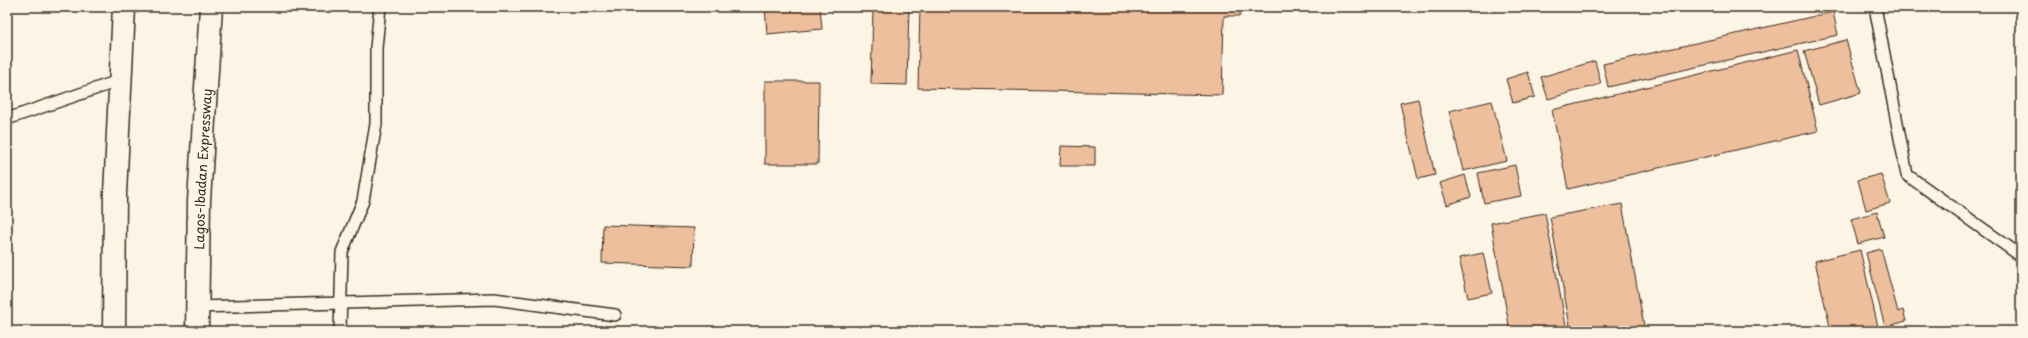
<svg xmlns="http://www.w3.org/2000/svg" width="2028" height="338" viewBox="0 0 2028 338" font-family="'Playpen Sans',sans-serif">
<style>
.building{fill:#edbf9d;stroke:#3b2a1e}
.lines{fill:none;stroke-linecap:round;stroke-linejoin:round}
.service-casing{stroke:#3b2a1e;stroke-width:14}
.motorway-casing{stroke:#3b2a1e;stroke-width:25}
.service{stroke:#fcf5e5;stroke-width:11}
.motorway{stroke:#fcf5e5;stroke-width:22}
.labels{text-anchor:middle;dominant-baseline:central;stroke-width:3;stroke-linejoin:round;paint-order:stroke}
.street-label{font-size:13px;fill:#3b2a1e;stroke:#fcf5e5}
</style>
<rect width="100%" height="100%" fill="#fcf5e5"/>
<filter id="ink" filterUnits="userSpaceOnUse"><feTurbulence type="fractalNoise" baseFrequency=".025" numOctaves="2"/><feDisplacementMap in="SourceGraphic" scale="8" xChannelSelector="R" yChannelSelector="G"/><feConvolveMatrix kernelMatrix="1 2 1 2 8 2 1 2 1" color-interpolation-filters="sRGB"/></filter>
<g filter="url(#ink)">
<g class="building">
<path d="M765,7H820L822,29L767,34Z"/>
<path d="M873,7H909L907,85L871,84Z"/>
<path d="M920,7H1240V16H1224L1222,95L918,88Z"/>
<path d="M1833,12L1838,35L1608,87L1603,64Z"/>
<path d="M1846,40L1861,93L1819,105L1804,51Z"/>
<path d="M1798,50L1818,131L1568,189L1552,110Z"/>
<path d="M1595,61L1601,84L1548,99L1541,77Z"/>
<path d="M1528,72L1535,97L1513,103L1506,79Z"/>
<path d="M765,81H819L818,164H765Z"/>
<path d="M1418,99L1435,175L1418,179L1400,103Z"/>
<path d="M1492,101L1507,161L1463,171L1449,111Z"/>
<path d="M1061,146L1095,147V166H1060Z"/>
<path d="M1515,165L1521,196L1484,203L1478,173Z"/>
<path d="M1881,174L1890,203L1866,210L1858,180Z"/>
<path d="M1465,175L1471,197L1447,205L1440,183Z"/>
<path d="M1622,204L1645,331H1571L1550,217Z"/>
<path d="M1877,212L1884,237L1858,244L1851,219Z"/>
<path d="M1545,213L1567,331H1510L1491,223Z"/>
<path d="M603,225L694,228L693,266L602,263Z"/>
<path d="M1881,249L1898,312L1903,310L1906,321L1885,327L1866,253Z"/>
<path d="M1860,250L1879,331H1831L1815,261Z"/>
<path d="M1483,253L1492,293L1468,298L1459,258Z"/>
<path d="M1901,327L1902,331H1886Z"/>
</g>
<g class="lines">
<defs>
<g id="service">
<path d="M1875,7L1907,175L2021,256"/>
<path d="M7,119L121,80"/>
<path d="M197,307L494,299L615,315"/>
<path d="M340,331L342,252L363,201L376,124V48L380,7"/>
</g>
<g id="motorway">
<path d="M114,331L115,194L124,7"/>
<path id="s1" d="M197,331L199,201L211,7"/>
</g>
</defs>
<use href="#service" class="service-casing"/>
<use href="#motorway" class="motorway-casing"/>
<use href="#service" class="service"/>
<use href="#motorway" class="motorway"/>
</g>
</g>
<g class="labels">
<g class="street-label">
<text stroke="none"><textPath href="#s1" startOffset="162">Lagos-Ibadan Expressway</textPath></text>
</g>
</g>
<rect width="2028" height="338" fill="none" stroke="#fcf5e5" stroke-width="24"/>
<rect x="12" y="12" width="2004" height="314" fill="none" stroke="#3b2a1e" stroke-width="1.5" filter="url(#ink)"/>
</svg>
